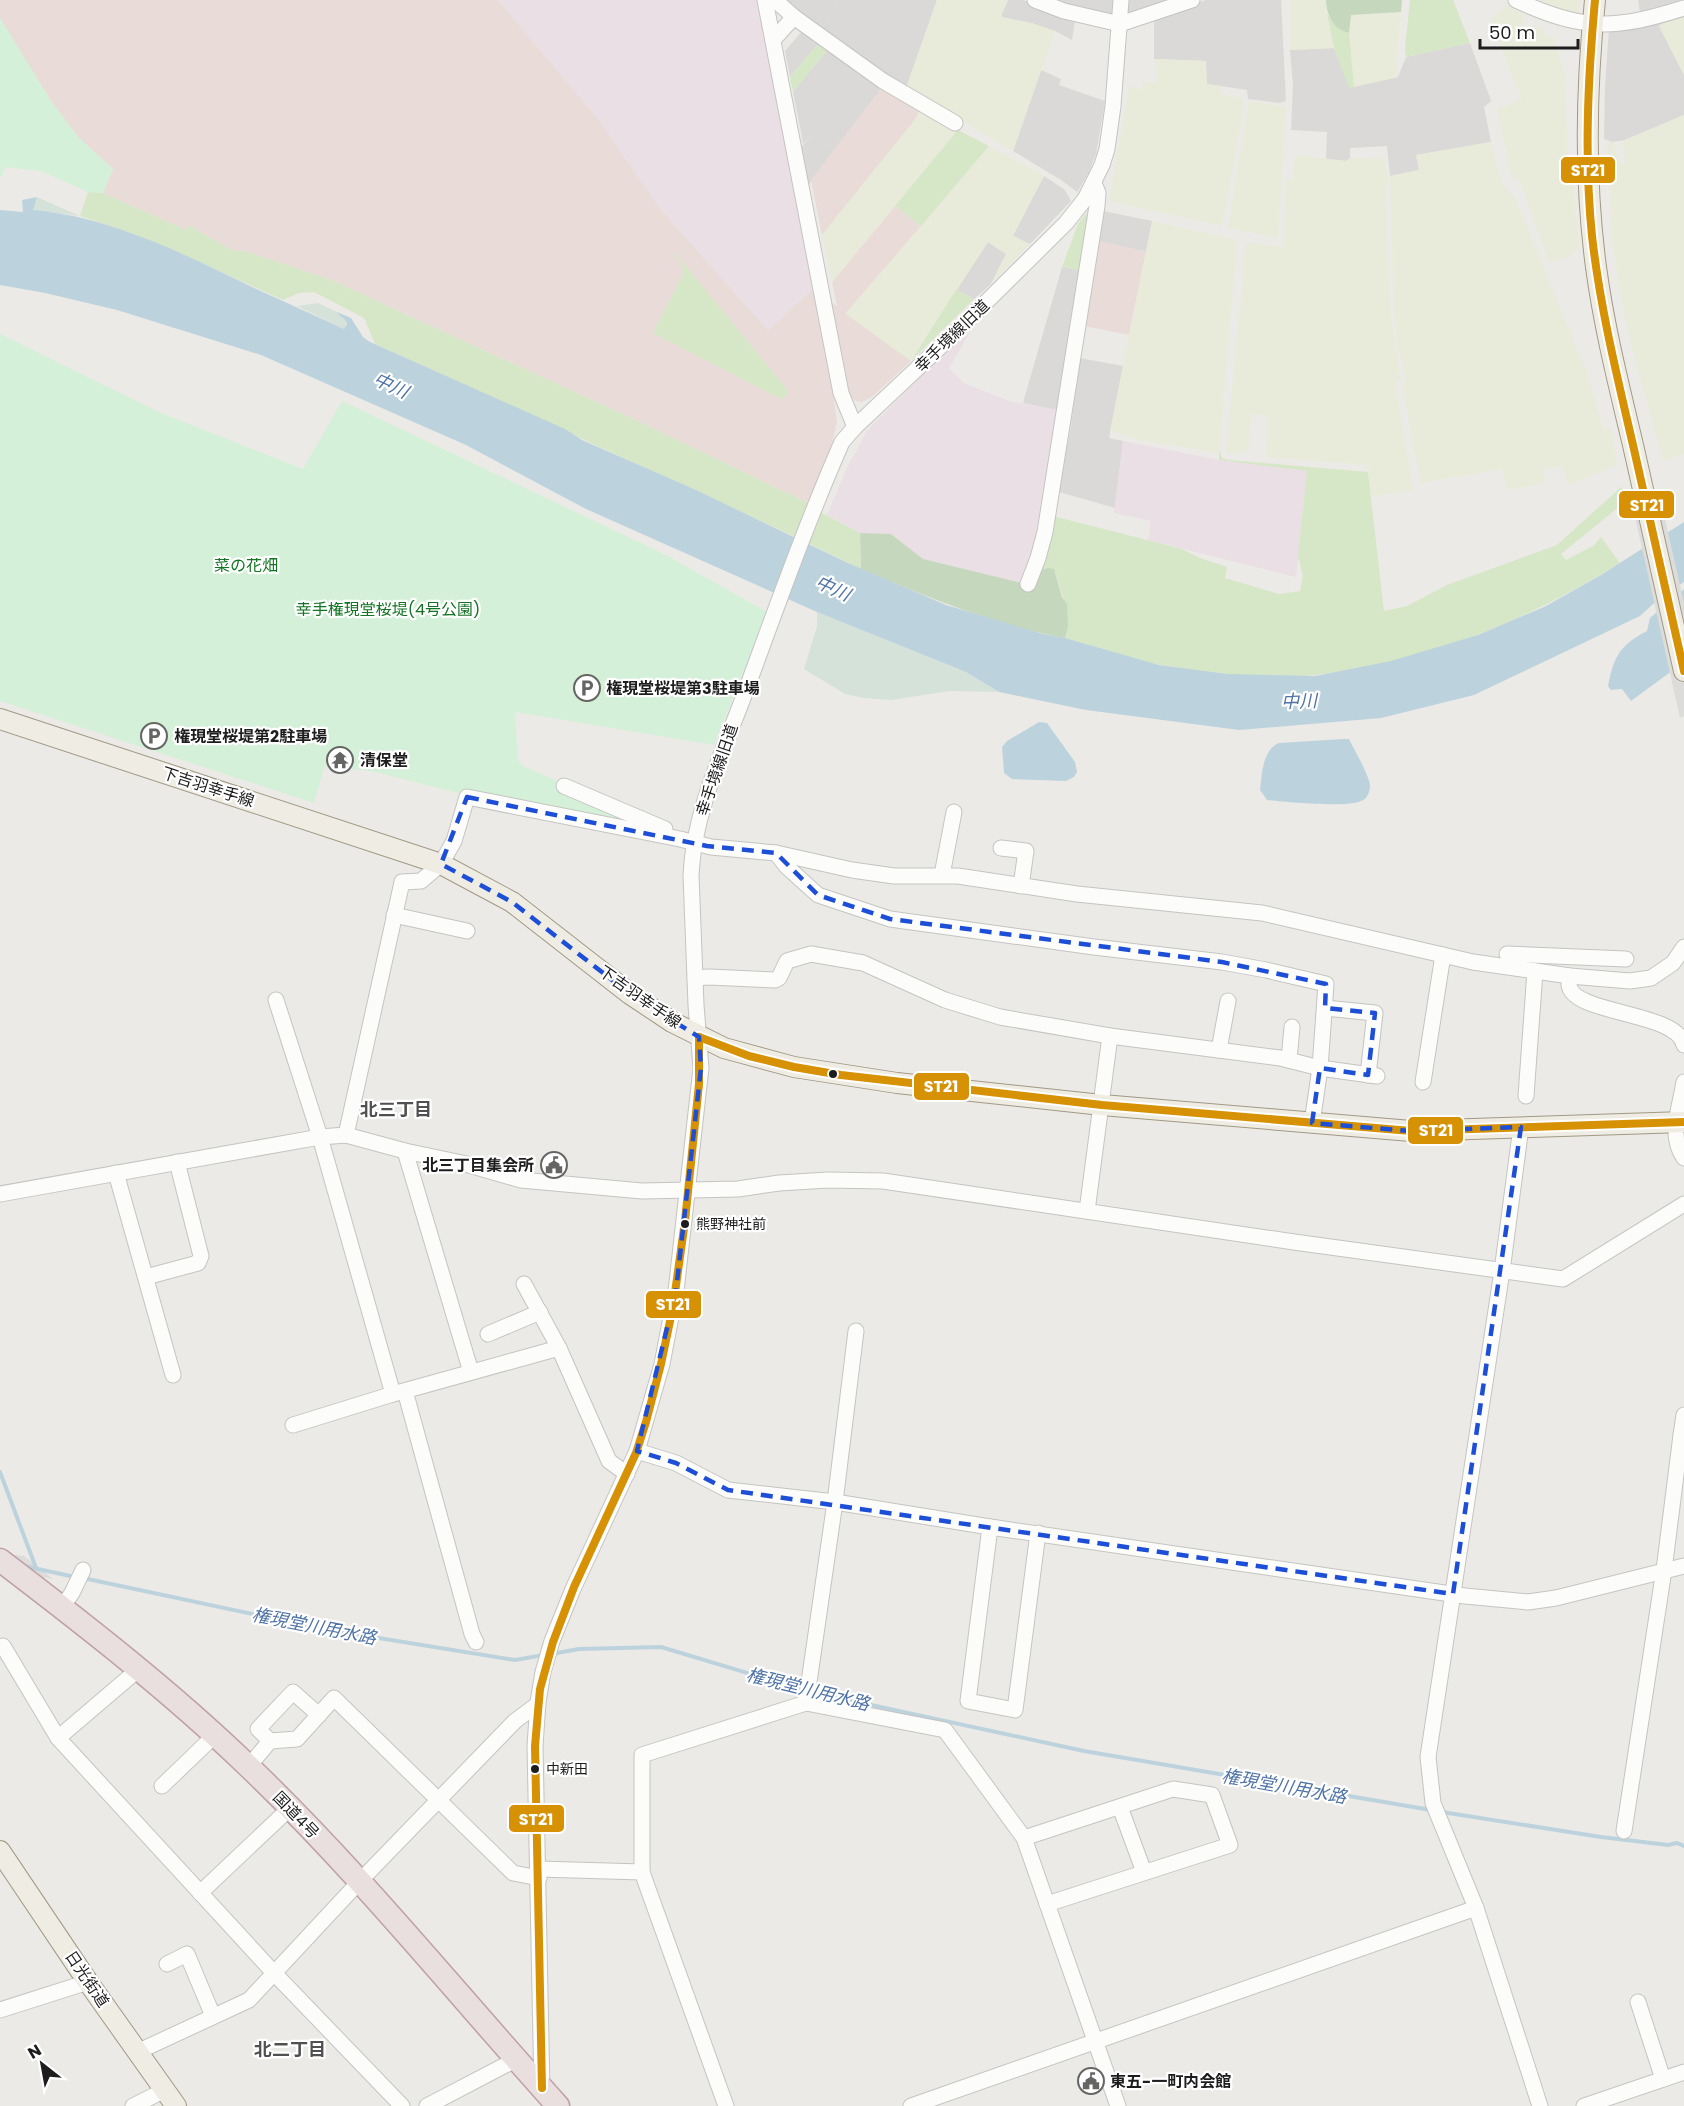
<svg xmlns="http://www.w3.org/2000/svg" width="1684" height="2106" viewBox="0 0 1684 2106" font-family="Poppins,'Noto Sans JP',sans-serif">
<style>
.residential{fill:#dbd9d7}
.commercial{fill:#e9dcd8}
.industrial{fill:#e9dfe4}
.religious{fill:#dad9d7}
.farmland{fill:#e9ebda}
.grass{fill:#d6e7c7}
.forest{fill:#c5d8bd}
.wetland{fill:#d5e2da}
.park{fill:#d5f0d8}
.water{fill:#bcd3dd}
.pier{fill:#dcdcda}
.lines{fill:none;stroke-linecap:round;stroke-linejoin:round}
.stream{stroke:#bcd3dd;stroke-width:4}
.minor-casing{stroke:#c4c4c2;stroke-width:17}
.major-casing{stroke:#a09985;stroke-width:22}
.highway-casing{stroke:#bfa0a6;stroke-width:25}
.minor{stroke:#fcfcfb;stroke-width:15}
.major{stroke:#efece4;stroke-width:20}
.highway{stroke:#e9dfdf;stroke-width:22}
.bus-1-casing{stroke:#fff;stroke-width:12}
.bus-1{stroke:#d69104;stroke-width:8}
.marked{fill:none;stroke:#1d4ed8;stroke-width:4.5;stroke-dasharray:12 8;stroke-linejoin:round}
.bus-dot{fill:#1d1d1d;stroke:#fff;stroke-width:2}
.labels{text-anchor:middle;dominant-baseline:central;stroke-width:4.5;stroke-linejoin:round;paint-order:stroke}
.bus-label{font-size:14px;fill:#1d1d1d;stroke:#fff;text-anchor:start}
.street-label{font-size:16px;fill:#1d1d1d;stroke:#fff}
.park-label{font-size:16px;fill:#137423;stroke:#fff}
.poi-label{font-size:16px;font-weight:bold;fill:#1d1d1d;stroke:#fff;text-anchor:start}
.water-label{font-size:18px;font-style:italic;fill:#5074a6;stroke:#fff}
.neighbourhood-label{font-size:18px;font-weight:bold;fill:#505050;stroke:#fff}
.line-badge{stroke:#fff;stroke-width:2}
.badge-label{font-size:16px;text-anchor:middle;font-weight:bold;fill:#fff}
</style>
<rect width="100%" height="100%" fill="#eceae6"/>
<g class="residential">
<path d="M781,0H839L820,32Z"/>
<path d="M1008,0H1023L1075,19L1072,40L1055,31L1031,23L1000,17Z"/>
<path d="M1046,0H1113L1112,15Z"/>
<path d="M1128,0H1171L1135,15L1128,11Z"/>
<path d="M1206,0H1281L1286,101L1279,103L1248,99L1247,90L1207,84L1205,61L1154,59V19Z"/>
<path d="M1638,0H1684L1640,14Z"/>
<path d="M1665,21L1659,26L1684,75V115L1625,140L1612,142L1604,139L1605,85L1609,29Z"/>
<path d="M804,29L820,42L790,77L785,51Z"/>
<path d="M1470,43L1491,101L1484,107L1491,142L1417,155L1419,170L1390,176L1387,146L1350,148V158L1346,161L1326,159L1327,132L1291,130L1293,85L1290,50L1334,48L1350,87L1398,77L1406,57Z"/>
<path d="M829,48L854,66L801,132L793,92Z"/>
<path d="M1041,70L1061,79L1059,85L1105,101L1096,154L1088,174L1077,192L1061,180L1013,151Z"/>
<path d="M815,133L834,150L807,187L799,149Z"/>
<path d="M1044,176L1065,190L1071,201L1030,244L1012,236Z"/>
<path d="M1103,211L1152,221L1146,252L1098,241Z"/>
<path d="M988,242L1006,254L991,284L974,299L956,290Z"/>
<path d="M1062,267L1079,270L1057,410L1023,403Z"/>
<path d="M1080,358L1123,366L1109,438L1123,441L1115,508L1059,492L1071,426Z"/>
</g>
<g class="commercial">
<path d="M0,0H498L599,120L662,211L768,330L813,289L833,393L837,422L830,453L810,504L625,415L329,279L248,252L231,250L189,226L186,230L103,193L113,169L78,137L51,101L0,22Z"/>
<path d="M883,86L921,108L914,121L822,235L811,180Z"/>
<path d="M895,206L921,226L846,313L911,361L873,396L862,402L856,401L851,397L848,388L828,300L837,306L832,282Z"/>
<path d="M1098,241L1146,252L1129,335L1084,326Z"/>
</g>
<g class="industrial">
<path d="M498,0H757L813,289L768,330L662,211L599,120Z"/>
<path d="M971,331L949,368L964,383L1009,401L1057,410L1032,556L1023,583L923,559L891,534L860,533L827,515L847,468L867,431L931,366Z"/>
<path d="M1123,441L1219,460L1307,471L1296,577L1148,540L1151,521L1114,513Z"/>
</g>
<g class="religious">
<path d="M839,0H937L906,88L820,32Z"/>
<path d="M854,66L883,86L834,150L815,133L803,144L801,132Z"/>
</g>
<g class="farmland">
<path d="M937,0H1008L1001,17L1031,23L1055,31L1013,151L906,88Z"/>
<path d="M1290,0H1326V10L1334,48L1290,50Z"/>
<path d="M1531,0H1581L1579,13L1552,7Z"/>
<path d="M1508,6L1524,15L1519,39L1521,46L1526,29L1541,25L1546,36L1554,37L1565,76L1569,185H1573L1579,245L1571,256L1549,263L1521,182L1512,177L1497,109L1522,100L1490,19Z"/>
<path d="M1401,12L1397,53L1398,77L1354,87L1349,52L1350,15Z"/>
<path d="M1684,15V75L1659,26L1665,21Z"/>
<path d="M1154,59L1206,61L1207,84L1221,86L1220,94L1242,98L1244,105L1222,226L1109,201L1129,87L1142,89L1143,82L1156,83L1157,67Z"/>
<path d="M1249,101L1286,107L1278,238L1228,228Z"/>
<path d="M921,108L958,130L832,282L822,235L914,121Z"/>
<path d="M1684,115V454L1663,461L1628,332L1619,286L1612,238L1607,140L1612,142L1622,165L1626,162L1622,145L1625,140Z"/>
<path d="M1491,142L1502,184L1516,199L1586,371L1604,430L1612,428L1617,465L1569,485L1561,466L1542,469L1546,483L1507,490L1502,469L1420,483L1403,388L1406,378L1398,348L1394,317L1390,176L1419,170L1416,155Z"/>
<path d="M989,146L1044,176L1013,236L1030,244L991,284L1006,254L988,242L911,361L846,314Z"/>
<path d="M1295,155L1346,161L1350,158L1385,159L1389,185L1385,186L1391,318L1401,381L1395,382L1413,490L1370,497L1368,465L1266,457L1268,415L1251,414L1248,452L1241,451L1240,454L1226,452L1246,242L1284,247L1286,179L1293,180Z"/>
<path d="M1152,221L1237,240L1219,453L1136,439L1110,431Z"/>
</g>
<g class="grass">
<path d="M1410,0H1453L1470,43L1406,57L1405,48Z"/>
<path d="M1327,14L1342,31L1349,33L1354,87L1349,88L1334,48Z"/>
<path d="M820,42L829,48L793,92L790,77Z"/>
<path d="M958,130L989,146L921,226L895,206Z"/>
<path d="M88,192L103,193L186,230L189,225L231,250L248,252L329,279L625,415L810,504L798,538L375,344L364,318L314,292L299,293L283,300L178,252L137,235L80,216Z"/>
<path d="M1086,214L1088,217L1079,270L1062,267L1078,224Z"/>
<path d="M675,253L786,388L788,395L781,399L653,333L683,274L682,265L674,254Z"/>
<path d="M956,290L974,299L911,361Z"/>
<path d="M1219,450L1222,458L1228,460L1368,472L1384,611L1407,606L1447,585L1557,545L1621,487L1630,498L1561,554L1566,560L1593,546L1601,537L1620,563C1528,620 1424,664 1315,675C1265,681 1211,674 1161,665C1129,659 1096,646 1065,638C1072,614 1062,597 1056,574L1041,570L1053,516L1182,549L1200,558L1227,567L1225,578L1279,594L1300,591L1303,576L1298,556L1307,471L1219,460Z"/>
<path d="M820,512L860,533L861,569L808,543Z"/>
</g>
<g class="forest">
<path d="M1326,0H1402L1401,12L1351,15L1349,33C1334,30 1326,14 1326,0Z"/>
<path d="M860,533L891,534L923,559L1034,586L1041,570L1048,568L1054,569L1062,597L1067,604L1068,626L1065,638C994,625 927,597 861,569Z"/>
</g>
<g class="wetland">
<path d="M37,197L80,216L32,210Z"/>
<path d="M318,303L337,312L338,314L345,320L346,327L344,329L297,306Z"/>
<path d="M817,612L966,672L999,692L950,691L891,700L864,698L845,694L804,669L817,626Z"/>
</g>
<g class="park">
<path d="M0,18L51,101L78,137L113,169L103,193L88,192L41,171L5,167L2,177L0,176Z"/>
<path d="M0,334L161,413L303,469L342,401L664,554L767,612L714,745L515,712L518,760L525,767L553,779L572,793L663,832L462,794L375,772L325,765L314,803L0,701Z"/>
</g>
<g class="water">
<path d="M37,197L33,210C111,217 182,253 252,287C282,301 313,314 344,329L347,324L345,320L338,314L337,312L351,318L363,337L370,342L565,429L582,440L696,490L848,563L946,605L1043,634L1065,638L1159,665L1227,674L1315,676L1391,661L1478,635L1546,606L1601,575L1684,522V582L1663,595L1640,616L1474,695L1381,718L1239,730L1086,710L999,692L966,672L817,612L586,509L466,445L261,355L117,310L45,293L0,285V210L23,212L22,200Z"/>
<path d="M1684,589V662L1631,701L1622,689L1611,690L1608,686C1614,656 1620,645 1647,631L1650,618Z"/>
<path d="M1039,722L1047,723L1075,762L1077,772L1074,777L1066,781L1012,779L1004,773L1002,747L1007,741Z"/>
<path d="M1343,739H1349C1354,749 1370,777 1370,786C1370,792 1367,799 1361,801C1347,808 1284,802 1267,800L1260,790C1262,774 1262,750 1279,743Z"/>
</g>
<g class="pier">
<path d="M1659,492L1684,603V716L1680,718L1633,508Z"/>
<path d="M0,1553L24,1556L53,1579L17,1572Z"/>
</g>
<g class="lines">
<g class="stream">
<path d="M0,1472L36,1568"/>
<path d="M24,1566L75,1577"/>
<path d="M83,1578L323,1629L515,1660L544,1655"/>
<path d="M551,1654L579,1649L661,1647L804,1690"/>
<path d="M811,1692L1084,1751L1431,1810"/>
<path d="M1442,1812L1601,1837L1668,1845L1677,1843L1684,1846"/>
</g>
<defs>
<g id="minor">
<path d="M765,0L841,393L855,427"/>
<path d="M771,0L776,1L794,17"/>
<path d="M1035,0L1064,11L1120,24L1192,0"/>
<path d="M1516,0C1582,31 1615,30 1684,8"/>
<path d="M773,40L794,17L883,81L955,123"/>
<path d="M1028,584L1038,558L1045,532L1097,206L1098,193L1094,183"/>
<path d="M564,786L665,829"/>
<path d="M1001,848L1026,851L1021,886"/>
<path d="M776,853L787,867L818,895L890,919L1094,947L1222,962L1266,970L1326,984L1320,1068L1312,1123"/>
<path d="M942,875L954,812"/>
<path d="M394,915L467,931"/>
<path d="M1507,954L1626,959"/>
<path d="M1570,976C1570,979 1569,982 1569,985C1573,1015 1677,1011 1684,1045"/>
<path d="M695,978L709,977L775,980L779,978L787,961L811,954L863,963L945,1000L1000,1017L1110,1036L1280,1058L1320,1068L1377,1076"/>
<path d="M276,1000L320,1137L393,1394"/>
<path d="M1325,1008L1375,1013L1368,1075"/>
<path d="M1219,1050L1228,1001"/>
<path d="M1289,1060L1292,1027"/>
<path d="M1423,1082L1443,955"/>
<path d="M1684,1082C1680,1108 1668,1135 1684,1158"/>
<path d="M1526,1096L1535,971"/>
<path d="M1521,1127L1502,1271L1428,1757L1433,1803L1476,1908L1540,2106"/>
<path d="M346,1135L402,882L421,881L441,864L454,841L467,797L680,839L711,847L776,853L852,870L894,876H958L1077,894L1262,913L1473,962L1570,976L1630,981L1651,978L1673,963L1684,947"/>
<path d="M405,1151L471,1372"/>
<path d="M116,1173L173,1375"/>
<path d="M0,1194L320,1137L346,1135L405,1151L462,1163L521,1180L642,1191L738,1189L779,1183L828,1180L883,1181L1294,1242L1563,1279L1684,1204"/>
<path d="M1087,1211L1110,1036"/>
<path d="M146,1277L198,1263L201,1256L177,1162"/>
<path d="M524,1284L559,1348L609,1461L627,1474"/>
<path d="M488,1334L540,1312"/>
<path d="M405,1391L472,1634L476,1642"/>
<path d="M293,1425L393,1394L559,1348"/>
<path d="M1681,1435L1684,1415"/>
<path d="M637,1451L676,1463L728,1490L835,1502L990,1527L1465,1596L1528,1602L1556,1598L1684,1566"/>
<path d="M990,1527L968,1701L1015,1710L1038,1533"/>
<path d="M62,1607L72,1593L83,1570"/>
<path d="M3,1646L58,1738L274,1973L402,2106"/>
<path d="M806,1703L945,1730L1024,1838L1118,2106"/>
<path d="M58,1738L140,1668"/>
<path d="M270,1741L297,1739L334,1698L513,1873L539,1878"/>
<path d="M249,1766L270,1741L258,1729L293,1692L319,1715"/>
<path d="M162,1786L215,1735"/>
<path d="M1120,1807L1144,1872"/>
<path d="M1624,1831L1664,1570L1681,1435H1684"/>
<path d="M1024,1838L1173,1789L1212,1795L1230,1845L1047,1904"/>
<path d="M539,1869L642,1872V1755L806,1703L835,1502L856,1331"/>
<path d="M642,1872L726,2106"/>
<path d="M200,1893L290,1808"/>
<path d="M167,1964L187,1954L213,2016"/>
<path d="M1638,2002L1663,2079"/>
<path d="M0,2010L88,1982"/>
<path d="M137,2052L249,2000L359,1882L515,1721L538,1704"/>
<path d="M542,2091L535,1746L538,1702L543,1672L552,1641L573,1589L637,1451L662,1364L676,1291L701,1068L696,1005L691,875C694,811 723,752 745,693C776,609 806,524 842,442L855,427L958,330L1066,223L1085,199L1102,165L1107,149L1113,106L1121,0"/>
<path d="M133,2106L165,2090"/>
<path d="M427,2106L517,2059"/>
<path d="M911,2106L1476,1908"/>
<path d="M1584,2106L1684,2072"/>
</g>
<g id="major">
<path d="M1595,0C1586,89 1584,178 1596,267C1604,327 1619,386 1633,445C1650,520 1667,596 1684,671"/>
<path d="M0,719L441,864L512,902L630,994L672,1022L724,1048L794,1067L897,1083L1102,1105L1411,1131L1684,1122"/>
<path d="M0,1851L88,1982L176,2106"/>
</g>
<path id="highway" d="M0,1560C85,1625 169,1690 247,1765C358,1871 455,1992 558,2106"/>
</defs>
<use href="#minor" class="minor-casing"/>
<use href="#major" class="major-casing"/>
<use href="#highway" class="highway-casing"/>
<use href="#minor" class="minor"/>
<use href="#major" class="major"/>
<use href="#highway" class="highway"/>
<defs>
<g id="bus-1">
<path d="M1595,0C1588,78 1584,157 1592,236C1600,307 1617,376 1633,445C1650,520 1667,596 1684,671"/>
<path d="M699,1037L749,1056L794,1067L841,1075L1102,1105L1411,1131L1684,1122"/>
<path d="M542,2088L535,1746L540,1689L553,1642L574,1587L636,1453L646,1422L661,1364L673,1307L685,1221L699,1084V1037"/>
</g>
</defs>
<use href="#bus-1" class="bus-1-casing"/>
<use href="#bus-1" class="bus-1"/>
</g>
<path class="marked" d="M467,797L707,846L776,853L818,895L890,919L1222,962L1326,984L1325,1008L1375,1013L1368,1075L1320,1068L1312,1123L1411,1131L1521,1127L1453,1594L728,1490L676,1463L637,1451L676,1291L701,1068L699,1037L630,994L512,902L441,864Z"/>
<defs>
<symbol id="parking-ring" viewBox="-11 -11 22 22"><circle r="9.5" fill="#fff" stroke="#656563" stroke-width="1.5"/><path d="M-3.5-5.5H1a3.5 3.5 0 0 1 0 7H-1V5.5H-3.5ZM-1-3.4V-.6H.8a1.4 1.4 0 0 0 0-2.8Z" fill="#656563"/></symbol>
<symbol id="temple-ring" viewBox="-11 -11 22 22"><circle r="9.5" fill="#fff" stroke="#656563" stroke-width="1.5"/><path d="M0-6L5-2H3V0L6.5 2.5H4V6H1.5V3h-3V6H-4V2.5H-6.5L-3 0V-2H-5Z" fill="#656563"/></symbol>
<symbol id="civic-ring" viewBox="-11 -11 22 22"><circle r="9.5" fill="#fff" stroke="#656563" stroke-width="1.5"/><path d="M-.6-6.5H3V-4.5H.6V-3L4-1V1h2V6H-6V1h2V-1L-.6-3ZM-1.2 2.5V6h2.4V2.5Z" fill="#656563"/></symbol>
</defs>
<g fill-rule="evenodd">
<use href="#parking-ring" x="572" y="673" width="30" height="30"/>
<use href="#parking-ring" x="139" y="721" width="30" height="30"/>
<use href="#temple-ring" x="325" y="745" width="30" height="30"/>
<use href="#civic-ring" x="539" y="1150" width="30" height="30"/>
<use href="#civic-ring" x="1076" y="2066" width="30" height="30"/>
</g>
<g class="bus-dot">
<circle cx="833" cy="1074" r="5"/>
<circle cx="685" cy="1224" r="5"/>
<circle cx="535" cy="1769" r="5"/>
</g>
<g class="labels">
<g class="bus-label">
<text x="696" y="1224">熊野神社前</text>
<text x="546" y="1769">中新田</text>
</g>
<g class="street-label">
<text transform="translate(952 336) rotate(-44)">幸手境線旧道</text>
<text transform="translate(717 770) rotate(-71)">幸手境線旧道</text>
<text transform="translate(208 787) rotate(18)">下吉羽幸手線</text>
<text transform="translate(640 997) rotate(35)">下吉羽幸手線</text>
<text transform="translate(296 1815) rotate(46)">国道4号</text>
<text transform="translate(87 1979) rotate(56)">日光街道</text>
</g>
<g class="park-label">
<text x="246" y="565">菜の花畑</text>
<text x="388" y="609">幸手権現堂桜堤(4号公園)</text>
</g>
<g class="poi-label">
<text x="606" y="688">権現堂桜堤第3駐車場</text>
<text x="174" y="736">権現堂桜堤第2駐車場</text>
<text x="360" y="760">清保堂</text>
<text x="534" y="1165" text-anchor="end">北三丁目集会所</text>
<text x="1110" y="2081">東五-一町内会館</text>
</g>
<g class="water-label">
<text transform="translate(391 385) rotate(25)">中川</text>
<text transform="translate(833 588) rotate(24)">中川</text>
<text transform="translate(1299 701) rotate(-2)">中川</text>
<text transform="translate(314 1626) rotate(11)">権現堂川用水路</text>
<text transform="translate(808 1689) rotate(14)">権現堂川用水路</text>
<text transform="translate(1284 1786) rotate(10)">権現堂川用水路</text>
</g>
<g class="neighbourhood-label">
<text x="396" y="1109">北三丁目</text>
<text x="290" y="2049">北二丁目</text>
</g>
</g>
<g class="line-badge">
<rect x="1560" y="156" width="56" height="28" rx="6" fill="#d69104"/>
<rect x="1618" y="490" width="57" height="29" rx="6" fill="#d69104"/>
<rect x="913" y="1072" width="57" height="29" rx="6" fill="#d69104"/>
<rect x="1407" y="1116" width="57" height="29" rx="6" fill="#d69104"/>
<rect x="645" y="1290" width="57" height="29" rx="6" fill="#d69104"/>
<rect x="508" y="1804" width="57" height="29" rx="6" fill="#d69104"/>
</g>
<g class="badge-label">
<text x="1588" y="176">ST21</text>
<text x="1647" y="511">ST21</text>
<text x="941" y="1092">ST21</text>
<text x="1436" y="1136">ST21</text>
<text x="673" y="1310">ST21</text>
<text x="536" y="1825">ST21</text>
</g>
<g transform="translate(42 2064) rotate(329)" stroke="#ffffff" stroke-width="4.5" paint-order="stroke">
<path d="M0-4.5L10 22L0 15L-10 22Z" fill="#1d1d1d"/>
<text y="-9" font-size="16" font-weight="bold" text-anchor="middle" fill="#1d1d1d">N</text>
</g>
<path d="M1480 39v9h98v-9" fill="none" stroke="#1d1d1d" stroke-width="3"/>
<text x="1489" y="39" font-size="18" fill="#1d1d1d" stroke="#ffffff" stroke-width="4.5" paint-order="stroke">50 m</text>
</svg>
